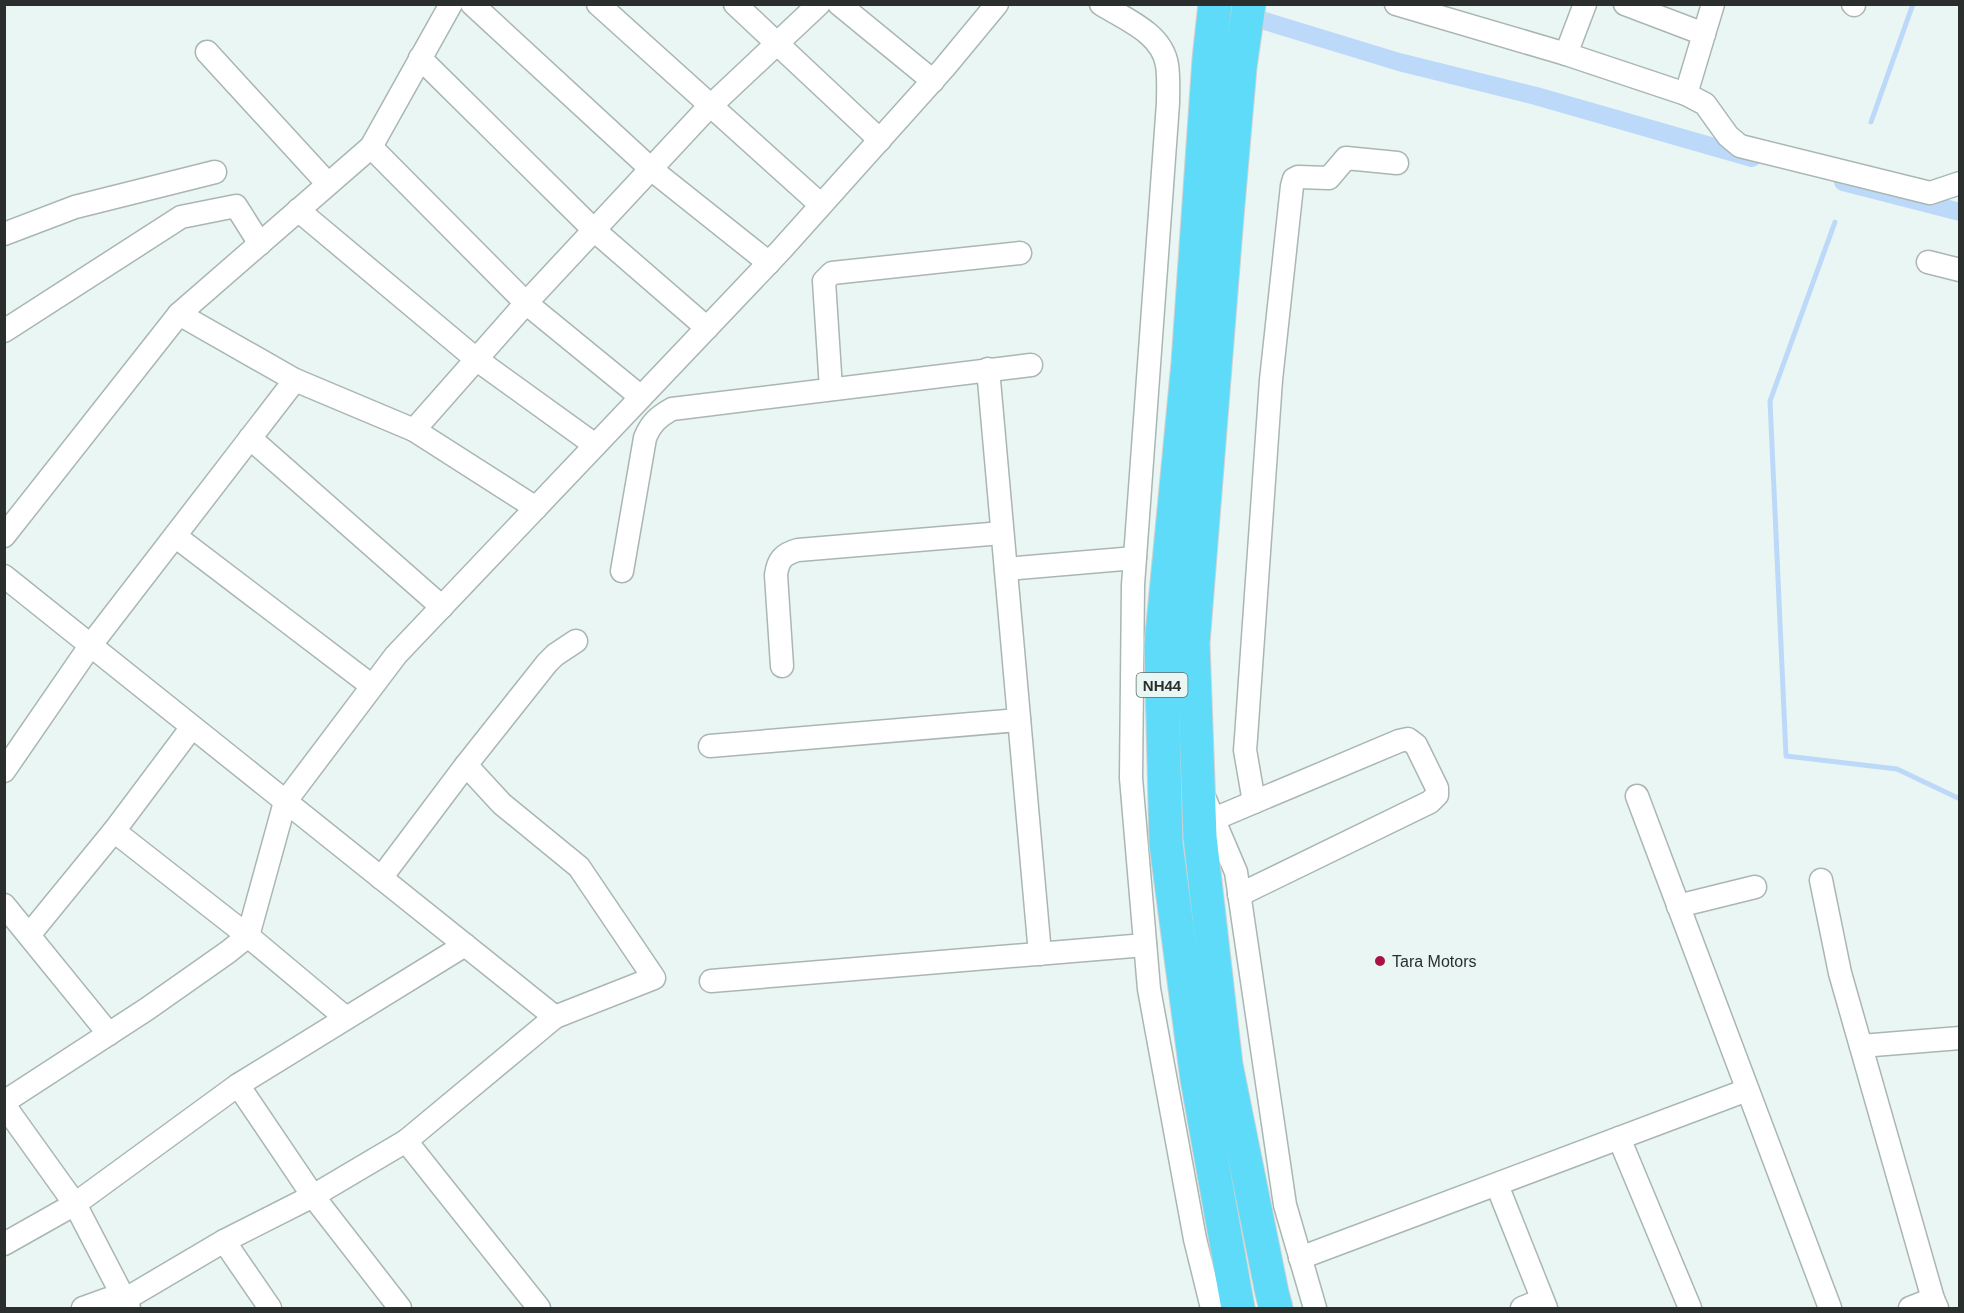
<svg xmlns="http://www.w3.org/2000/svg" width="1964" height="1313" viewBox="0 0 1964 1313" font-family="Helvetica,sans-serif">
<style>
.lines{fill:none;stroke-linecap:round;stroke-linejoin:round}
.stream{stroke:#bdd9f9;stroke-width:5}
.canal{stroke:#bdd9f9;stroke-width:18}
.minor-casing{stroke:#aab6b4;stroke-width:25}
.highway-casing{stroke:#d0d1d1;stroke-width:35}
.minor{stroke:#fff;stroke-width:22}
.highway{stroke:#5fdbfa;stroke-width:33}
.poi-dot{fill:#a91341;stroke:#e9f6f3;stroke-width:2}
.labels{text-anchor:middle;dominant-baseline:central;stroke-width:4.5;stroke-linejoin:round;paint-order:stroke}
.shield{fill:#e9f6f3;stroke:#636b69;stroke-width:1.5}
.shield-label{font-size:15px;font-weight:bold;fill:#2a2f2e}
.poi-label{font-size:16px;fill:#2a2f2e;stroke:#e9f6f3;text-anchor:start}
</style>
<rect width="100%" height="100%" fill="#e9f6f3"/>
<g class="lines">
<g class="stream">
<path d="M1871,122L1913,4"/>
<path d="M1835,222L1770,401L1786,756L1897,769L1960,799"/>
</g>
<g class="canal">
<path d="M1242,14L1399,62L1536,96L1752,158"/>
<path d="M1843,182L1960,212"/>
</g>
<defs>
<g id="minor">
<path d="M472,4L651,169L769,263"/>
<path d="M598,4L821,205"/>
<path d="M735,4L880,140"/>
<path d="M839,4L933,81"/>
<path d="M1101,4C1126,20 1162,33 1167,65C1169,78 1168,91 1168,103L1133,585L1131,778L1149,989L1195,1239L1212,1308"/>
<path d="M1396,4L1566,54L1686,94L1705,104L1728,136L1740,146L1930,193L1960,183"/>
<path d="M1625,4L1704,34"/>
<path d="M1853,4L1854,5"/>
<path d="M207,52L328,184"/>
<path d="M1566,54L1585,4"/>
<path d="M420,58L594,230L707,328"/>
<path d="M1686,94L1713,4"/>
<path d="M371,147L526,303L641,397"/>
<path d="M298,210L476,359L595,445"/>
<path d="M4,234L75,207L215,172"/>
<path d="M1928,262L1960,270"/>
<path d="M179,314L371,147L451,4"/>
<path d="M4,331L181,217L236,206L260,244"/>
<path d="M988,369L1040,954"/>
<path d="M831,389L824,281L832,273L1020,253"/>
<path d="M414,430L536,508"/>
<path d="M250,438L442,607"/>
<path d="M4,536L179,314L295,380L414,430L526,303L703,113L819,4"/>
<path d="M175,536L372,686"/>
<path d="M1006,569L1135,558"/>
<path d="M622,571L645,438C651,423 658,417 672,409L1031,365"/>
<path d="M4,576L555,1017L406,1141L539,1308"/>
<path d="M782,666L776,575C778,560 783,554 798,550L1002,533"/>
<path d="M192,727L114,831L248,936L346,1018"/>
<path d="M710,746L1019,720"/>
<path d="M466,765L502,804L579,867L654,978L555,1017"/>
<path d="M4,771L90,646L295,380"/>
<path d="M1637,796L1830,1308"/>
<path d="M1204,797L1236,872L1285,1205L1315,1308"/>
<path d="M1254,802L1245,750L1246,738L1271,380L1292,186L1294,179L1298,177L1329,178L1346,158L1397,163"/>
<path d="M1214,819L1399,741L1408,739L1416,745L1437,788V795L1430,802L1239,895"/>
<path d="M381,878L466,765L547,663L555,655L576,641"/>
<path d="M1821,880L1840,973L1933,1299"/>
<path d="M4,905L109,1034"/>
<path d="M1678,906L1755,887"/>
<path d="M29,935L114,831"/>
<path d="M711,981L1145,945"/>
<path d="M1861,1046L1960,1038"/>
<path d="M4,1102L147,1009L228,952L248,936L285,802L396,655L780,251L944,68L997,4"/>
<path d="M4,1105L75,1204L129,1308"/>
<path d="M1619,1138L1690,1308"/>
<path d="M1497,1185L1546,1308"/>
<path d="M224,1241L270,1308"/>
<path d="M4,1244L75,1204L238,1085L465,945"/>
<path d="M1300,1258L1747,1090"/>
<path d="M83,1308L108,1299L124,1300L224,1241L313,1196L238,1085"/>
<path d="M400,1308L313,1196L406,1141"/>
<path d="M1522,1308L1542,1300"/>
<path d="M1910,1308L1933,1299L1937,1308"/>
</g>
<g id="highway">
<path d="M1215,4L1209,59L1188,363L1161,645L1166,844L1197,1079L1238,1308"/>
<path d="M1249,4L1240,67L1227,216L1193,643L1200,837L1226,1065L1272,1293L1276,1308"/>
</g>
</defs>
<use href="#minor" class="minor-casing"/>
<use href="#highway" class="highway-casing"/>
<use href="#minor" class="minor"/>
<use href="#highway" class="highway"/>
</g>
<circle class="poi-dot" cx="1380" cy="961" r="6"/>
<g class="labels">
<rect class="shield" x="1136.5" y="673" width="51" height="24" rx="4.5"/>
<g class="shield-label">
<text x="1162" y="685">NH44</text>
</g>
<g class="poi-label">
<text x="1392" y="961">Tara Motors</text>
</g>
</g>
<rect width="1964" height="1313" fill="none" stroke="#2a2f2e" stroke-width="12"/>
</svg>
